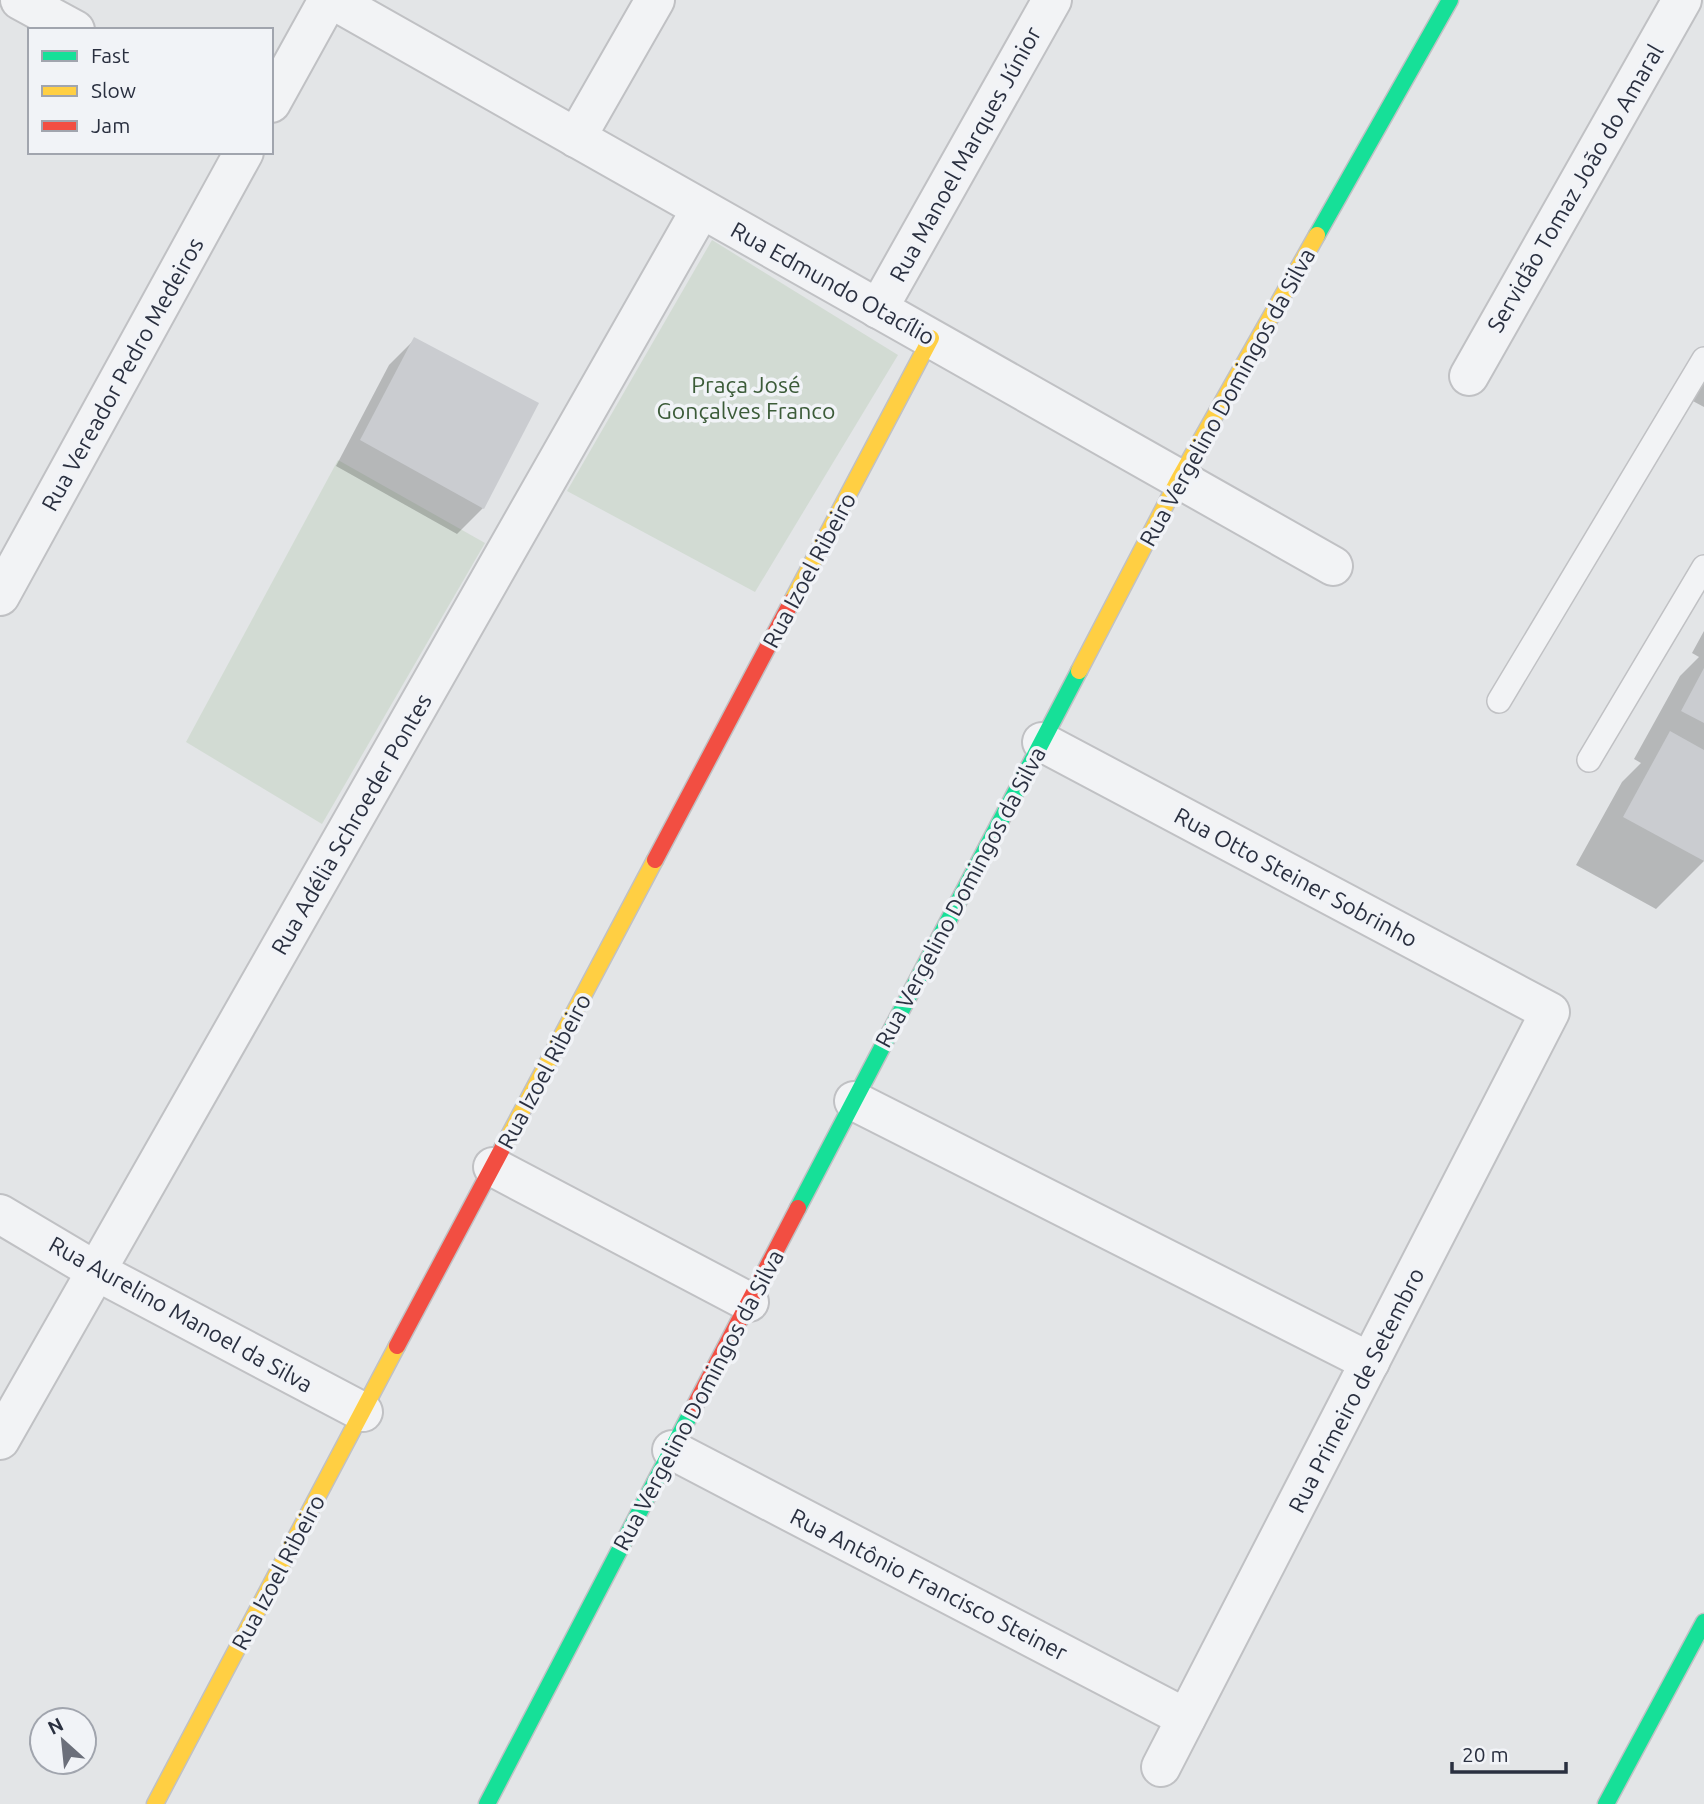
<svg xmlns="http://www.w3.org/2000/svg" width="1704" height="1804" viewBox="0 0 1704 1804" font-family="Ubuntu,sans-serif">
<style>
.green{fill:#d2dbd3}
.shadow{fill:#0003}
.building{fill:#caccd0}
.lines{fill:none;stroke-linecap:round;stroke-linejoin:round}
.lane-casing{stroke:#c0c1c4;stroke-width:26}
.street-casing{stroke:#c0c1c4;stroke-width:42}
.fast-casing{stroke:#c0c1c4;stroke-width:19}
.slow-casing{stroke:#c0c1c4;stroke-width:19}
.jam-casing{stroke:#c0c1c4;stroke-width:19}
.lane{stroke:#f2f3f5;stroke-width:23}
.street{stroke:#f2f3f5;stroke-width:38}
.fast{stroke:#16e098;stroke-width:16}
.slow{stroke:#ffcf43;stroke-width:16}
.jam{stroke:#f24e42;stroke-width:16}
.labels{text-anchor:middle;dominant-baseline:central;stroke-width:7;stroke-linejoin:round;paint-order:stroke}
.street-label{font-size:23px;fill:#2a3040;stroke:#f1f3f7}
.park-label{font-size:23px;fill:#3b5b38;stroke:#f1f3f7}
</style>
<rect width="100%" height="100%" fill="#e3e5e7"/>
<g class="green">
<path d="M712,240L898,355L755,592L567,491Z"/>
<path d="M338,460L485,543L322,824L186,742Z"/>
</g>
<g class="shadow">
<path d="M415,339L483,508L457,534L336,466L389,365Z"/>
<path d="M1704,371V407L1689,399Z"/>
<path d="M1704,631V861L1656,909L1576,865L1622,782L1641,763L1634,759L1680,676L1699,657L1692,653Z"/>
</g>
<g class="building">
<path d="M414,337L539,403L484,509L360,440Z"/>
<path d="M1704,668V723L1681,711Z"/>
<path d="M1670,731L1704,750V861L1623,817Z"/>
</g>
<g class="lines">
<defs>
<g id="lane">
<path d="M1499,701L1704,359"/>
<path d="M1589,760L1704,567"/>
</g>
<g id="street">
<path d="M20,0L75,30"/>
<path d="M333,0L1333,566"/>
<path d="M271,103L328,0"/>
<path d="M576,138L655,0"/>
<path d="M878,309L1052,0"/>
<path d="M1469,376L1682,0"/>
<path d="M0,596L244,152"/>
<path d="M1042,742L1550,1012L1161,1767"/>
<path d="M854,1101L1370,1362"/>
<path d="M493,1167L749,1302"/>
<path d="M0,1214L96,1271L363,1412"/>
<path d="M0,1440L701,209"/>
<path d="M672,1450L1186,1718"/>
</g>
<g id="fast">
<path d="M1317,235L1450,0"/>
<path d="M798,1208L1079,671"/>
<path d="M487,1804L692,1411"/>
<path d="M1606,1804L1704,1622"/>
</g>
<g id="slow">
<path d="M792,601L931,338"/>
<path d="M1079,671L1179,479L1317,235"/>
<path d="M503,1147L655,860"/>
<path d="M155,1804L397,1346"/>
</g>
<g id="jam">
<path d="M655,860L792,601"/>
<path d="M397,1346L503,1147"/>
<path d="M692,1411L798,1208"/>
</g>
</defs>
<use href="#lane" class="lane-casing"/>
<use href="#street" class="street-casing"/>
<use href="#fast" class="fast-casing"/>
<use href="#slow" class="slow-casing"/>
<use href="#jam" class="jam-casing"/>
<use href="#lane" class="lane"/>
<use href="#street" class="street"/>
<use href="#fast" class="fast"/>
<use href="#slow" class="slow"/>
<use href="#jam" class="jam"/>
</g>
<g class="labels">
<g class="street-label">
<text transform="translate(965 154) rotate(-61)">Rua Manoel Marques Júnior</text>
<text transform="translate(1575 188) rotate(-60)">Servidão Tomaz João do Amaral</text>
<text transform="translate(833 283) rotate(29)">Rua Edmundo Otacílio</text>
<text transform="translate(122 374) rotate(-61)">Rua Vereador Pedro Medeiros</text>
<text transform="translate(1227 397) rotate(-61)">Rua Vergelino Domingos da Silva</text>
<text transform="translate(809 570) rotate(-62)">Rua Izoel Ribeiro</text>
<text transform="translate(351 824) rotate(-60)">Rua Adélia Schroeder Pontes</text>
<text transform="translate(1296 877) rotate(28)">Rua Otto Steiner Sobrinho</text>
<text transform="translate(960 897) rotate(-62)">Rua Vergelino Domingos da Silva</text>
<text transform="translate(544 1071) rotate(-62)">Rua Izoel Ribeiro</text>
<text transform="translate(181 1314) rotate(29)">Rua Aurelino Manoel da Silva</text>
<text transform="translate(1356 1390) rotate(-63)">Rua Primeiro de Setembro</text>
<text transform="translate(698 1400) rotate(-62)">Rua Vergelino Domingos da Silva</text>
<text transform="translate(278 1572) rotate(-62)">Rua Izoel Ribeiro</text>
<text transform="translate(929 1584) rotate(27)">Rua Antônio Francisco Steiner</text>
</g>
<g class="park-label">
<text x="746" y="384">Praça José<tspan x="746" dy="26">Gonçalves Franco</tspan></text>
</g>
</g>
<rect x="28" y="28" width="245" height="126" fill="#f1f3f7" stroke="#a1a5ae" stroke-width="2"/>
<rect x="42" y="51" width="35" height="10" fill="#16e098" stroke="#a1a5ae" stroke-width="2"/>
<text x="91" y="63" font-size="21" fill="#2a3040">Fast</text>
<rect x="42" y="86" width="35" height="10" fill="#ffcf43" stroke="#a1a5ae" stroke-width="2"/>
<text x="91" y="98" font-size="21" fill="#2a3040">Slow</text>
<rect x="42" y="121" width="35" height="10" fill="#f24e42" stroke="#a1a5ae" stroke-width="2"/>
<text x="91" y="133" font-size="21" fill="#2a3040">Jam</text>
<g transform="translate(63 1741) rotate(333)"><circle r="33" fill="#f1f3f7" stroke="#a1a5ae" stroke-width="2"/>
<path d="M0-5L12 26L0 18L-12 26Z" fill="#6b6f7a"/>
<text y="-10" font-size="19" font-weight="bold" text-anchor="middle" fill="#2a3040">N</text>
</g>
<path d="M1452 1762v10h114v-10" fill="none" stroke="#2a3040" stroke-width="3.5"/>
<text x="1462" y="1762" font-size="21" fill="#2a3040" stroke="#f1f3f7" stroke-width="5" paint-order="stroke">20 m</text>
</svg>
